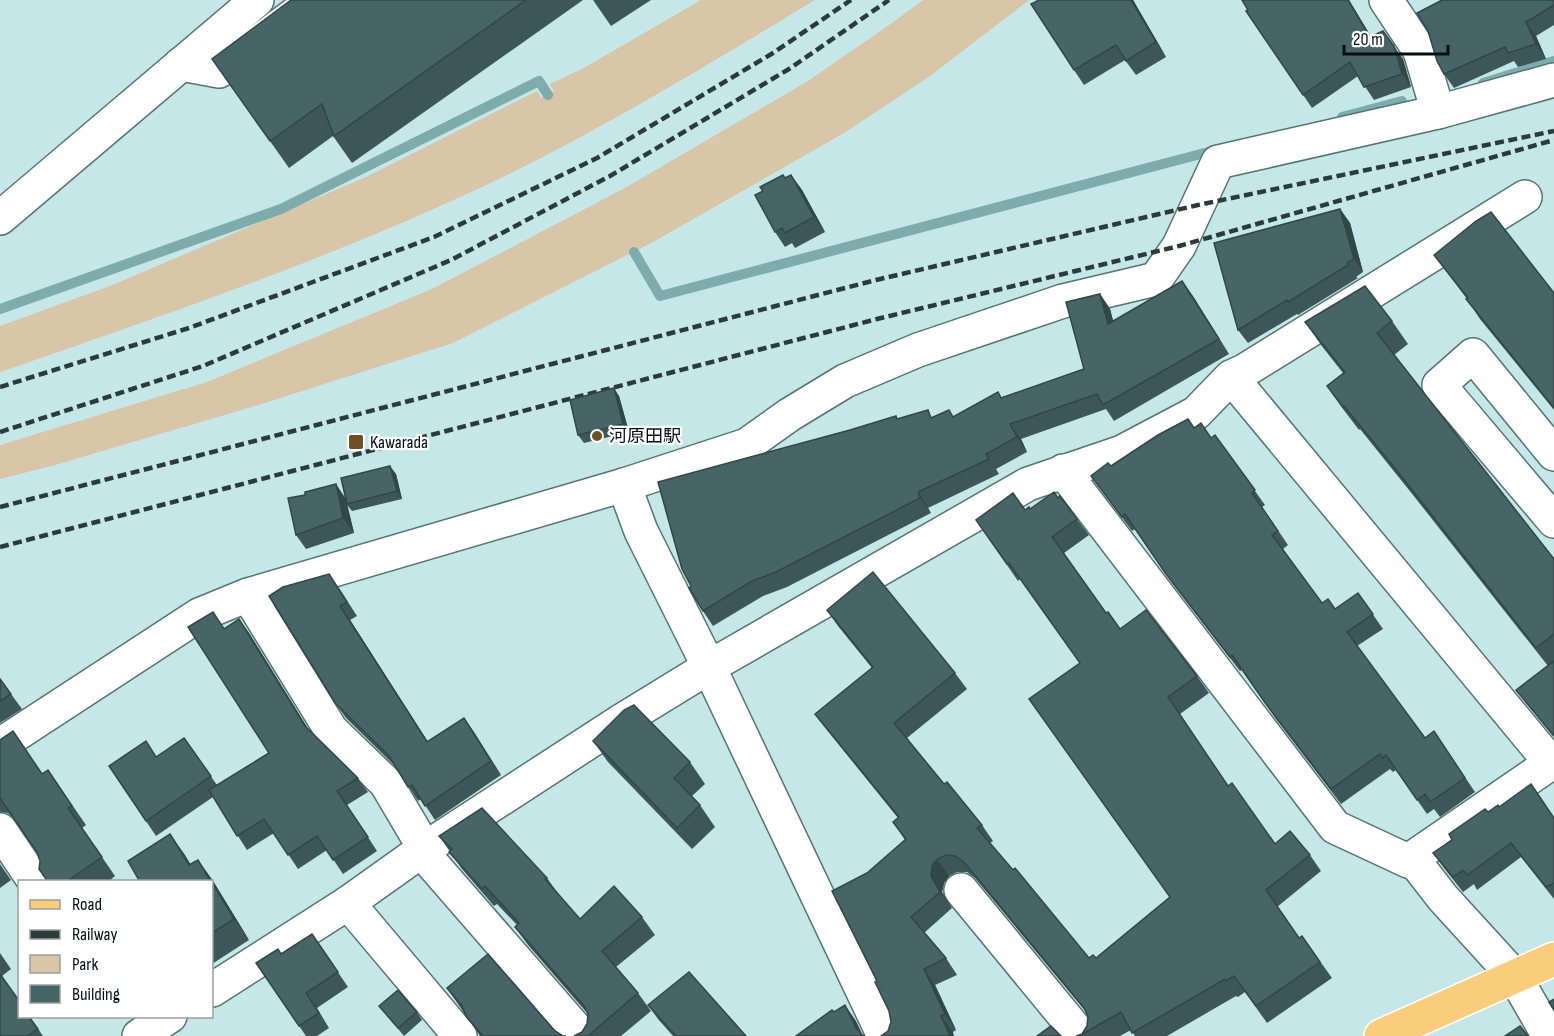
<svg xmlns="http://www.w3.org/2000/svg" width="1554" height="1036" viewBox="0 0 1554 1036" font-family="'Sofia Sans Condensed','Noto Sans JP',sans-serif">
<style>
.green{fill:#d9c5a8}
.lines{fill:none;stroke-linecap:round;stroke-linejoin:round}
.stream{stroke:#7eacad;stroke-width:10}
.minor-casing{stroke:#547374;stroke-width:36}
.major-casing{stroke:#fff;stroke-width:36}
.minor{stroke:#fff;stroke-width:33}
.major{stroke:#f9cd7b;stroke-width:33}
.rail{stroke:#2b3b3b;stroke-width:4.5;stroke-dasharray:9 4.5;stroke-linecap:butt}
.wall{fill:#3d5758}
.shaded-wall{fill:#324747}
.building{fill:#476566;stroke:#324747;stroke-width:1.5}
.poi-dot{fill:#6d5124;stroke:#fff;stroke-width:2}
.labels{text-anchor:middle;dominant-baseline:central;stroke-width:4.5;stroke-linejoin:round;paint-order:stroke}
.poi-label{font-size:18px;fill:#041010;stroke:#fff;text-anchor:start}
</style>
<rect width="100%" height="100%" fill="#c5e7e8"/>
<g class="green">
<path d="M701,0H815C714,61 613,123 507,175C344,254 171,313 0,372V326L110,286L366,177L537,91L541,98L554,91L550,84L582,69Z"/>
<path d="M923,0H1029L930,76L844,133L653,242L453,343L255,406L55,465L0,479V445L207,382L432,289L625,188L808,81L892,23Z"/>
</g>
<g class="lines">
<g class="stream">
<path d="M1483,83L1554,61"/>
<path d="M1342,117L1402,101"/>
<path d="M634,252L660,296L1216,150"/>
<path d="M0,309L281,209L539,81L548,95"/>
</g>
<defs>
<g id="minor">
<path d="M1386,0L1420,51L1438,112"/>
<path d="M181,64L219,71L314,0"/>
<path d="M0,218L257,0"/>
<path d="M1231,377L1551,763"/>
<path d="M1554,454L1473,355L1439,385L1554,521"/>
<path d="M1063,471L1335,827L1408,861L1554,761"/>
<path d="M624,485L641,531L709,667L884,1036"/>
<path d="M248,595L331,730L386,783L425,849"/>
<path d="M0,745L199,615L248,595L624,485L747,445L789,415L845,381L918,350L1063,301L1156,279L1179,246L1218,162L1438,112L1554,80"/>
<path d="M0,830L35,882"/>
<path d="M421,851L582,1036"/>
<path d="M1412,858L1443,898L1515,977L1549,1036"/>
<path d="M961,890L1081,1036"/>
<path d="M348,903L460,1036"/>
<path d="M212,990L348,903L421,851L621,721L709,667L1028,484L1122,452L1196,413L1231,377L1244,371L1525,197"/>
<path d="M139,1036L170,1016"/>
</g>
<path id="major" d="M1381,1036L1554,959"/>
</defs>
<use href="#minor" class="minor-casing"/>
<use href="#major" class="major-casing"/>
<use href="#minor" class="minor"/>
<use href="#major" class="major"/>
<g class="rail">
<path d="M0,387L189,328L434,237L597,158L773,53L851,0"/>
<path d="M0,432L203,366L451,260L610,176L789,69L889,0"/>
<path d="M0,507L876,280L1198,205L1554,131"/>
<path d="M0,547L877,319L1179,246L1554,140"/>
</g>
</g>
<g class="wall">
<path d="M291,0H583L352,163L333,136L289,168L212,59Z"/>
<path d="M593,0H651L611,26Z"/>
<path d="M1039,0H1133L1166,57L1136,75L1125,60L1084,85L1074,70Z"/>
<path d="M1349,0L1371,37L1403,59L1411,87L1374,100L1358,76L1312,108L1246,11L1248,10Z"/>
<path d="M1554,0V25L1536,36L1546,59L1518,67L1514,61L1454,88L1444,74L1428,31Z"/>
<path d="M791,175L802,190L825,232L795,248L792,243L785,247L775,232L763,191Z"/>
<path d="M1340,209L1350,223L1363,272L1356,277L1358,278L1298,315L1297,314L1248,343L1238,330Z"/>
<path d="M1434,255L1554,293V410L1480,319L1467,299Z"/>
<path d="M1182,281L1229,354L1114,421L1106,409L1021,439L1027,452L996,469L999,474L928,508L931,513L787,587L763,596L713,626L703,611L691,586L850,430L898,419L954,416L998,392L1002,398L1084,369L1100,294L1110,309L1113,321Z"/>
<path d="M1392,321L1408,344L1394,355L1554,559V737L1516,690L1548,666L1413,495L1360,429L1359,430L1343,409L1327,386L1343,373L1321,345L1305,322Z"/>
<path d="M619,396L629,432L584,443L578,435Z"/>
<path d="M1194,428L1211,438L1215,435L1265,505L1262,507L1288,545L1283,549L1322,603L1335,609L1358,593L1383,629L1357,646L1425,738L1434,731L1475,792L1440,817L1434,809L1427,814L1396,770L1393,772L1390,769L1341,804L1276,719L1242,670L1240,671L1176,588L1135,529L1132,531L1091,476Z"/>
<path d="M396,474L402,499L352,511L347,505L354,533L306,549L296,535L345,497Z"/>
<path d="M1058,498L1077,519L1089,535L1064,553L1106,613L1120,629L1197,676L1209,693L1180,714L1228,786L1275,844L1310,855L1321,871L1277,907L1299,938L1302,936L1332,978L1267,1023L1245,992L1238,997L1236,996L1167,1036H1135L1131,1030L1120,1036H1076L1082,1034L1087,1026L1088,1016L1087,1013L975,878L967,872H957L949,876L944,883L942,892L952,908L924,933L946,958L957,975L935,985L956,1030L953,1032L888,1031L891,1022L889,1011L877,981L867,873L905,840L893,822L898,818L827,730L815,714L872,668L838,626L827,610L955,673L967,689L907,738L944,784L982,825L993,841L990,843L1089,958H1096L1170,897L1080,663L1020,579L1018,581L976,520L1030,509Z"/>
<path d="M339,588L357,616L350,620L428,742L464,718L501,775L435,820L421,799L418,801L396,767L346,718L336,704Z"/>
<path d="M239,619L249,633L308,729L358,778L368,792L347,805L377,851L343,874L327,850L298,869L274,833L247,850L213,797L156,836L109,766L157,757L184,738L217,785L269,753L224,628Z"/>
<path d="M0,679L22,709L0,723Z"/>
<path d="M13,731L42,774L48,770L86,825L82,828L115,876L108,882H48L37,852L14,819L8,813L0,812V740Z"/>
<path d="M593,741L690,762L705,784L692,796L700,805L715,827L692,849L608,762Z"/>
<path d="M1499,807L1554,818V899L1521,857L1477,890L1474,884L1463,892L1444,868L1433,853L1488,812Z"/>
<path d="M170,834L190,864L198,860L213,881L249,940L212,964V882H140Z"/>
<path d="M439,836L547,878L559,895L580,919L642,917L655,935L616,967L638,993L651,1011L621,1036H574L582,1032L587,1024L588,1014L528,945L515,927L517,925L497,904L494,906L462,869Z"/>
<path d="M0,864L11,880L0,888Z"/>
<path d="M312,934L348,987L317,1008L329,1028L317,1036H306L256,963L281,954Z"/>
<path d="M0,953L11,969L2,976L43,1036H0Z"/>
<path d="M447,988L555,1031L563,1036H566H480Z"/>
<path d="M648,1005L746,1036H673L658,1019Z"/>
<path d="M379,1006L417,1012L422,1020L404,1036Z"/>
</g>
<g class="shaded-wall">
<path d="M1131,0H1133L1166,57L1156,42Z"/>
<path d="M1348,0H1349L1379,50L1370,37Z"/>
<path d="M1526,22L1536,36L1546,59L1536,44Z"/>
<path d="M1383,31L1403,59L1411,87L1402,74Z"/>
<path d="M791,175L802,190L825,232L814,217Z"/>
<path d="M1340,209L1350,223L1363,272L1354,259Z"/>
<path d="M1182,281L1193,296L1229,354L1219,339Z"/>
<path d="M1100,294L1110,309L1118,339L1108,324Z"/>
<path d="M614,388L619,396L629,432L623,424Z"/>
<path d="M1010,424L1021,439L1027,452L1017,437Z"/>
<path d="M390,466L396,474L402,499L397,491Z"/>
<path d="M336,484L346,499L354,533L343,518Z"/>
<path d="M918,492L928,508L931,513L920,498Z"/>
<path d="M340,606L350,620L437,756L427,742Z"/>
<path d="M239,619L249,633L315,740L305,726Z"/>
<path d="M464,718L474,732L501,775L491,761Z"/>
<path d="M170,834L185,855L201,882L189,865Z"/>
<path d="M937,859L949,876L944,883L942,892L952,908L940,892L931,876L932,866Z"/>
<path d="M198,860L213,881L249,940L234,919Z"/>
<path d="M924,969L935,985L956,1030L945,1014Z"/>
<path d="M845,1005L856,1021L863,1036L856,1028Z"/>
<path d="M941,1016L953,1032L954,1036H950Z"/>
</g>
<g class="building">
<path d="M291,0H526L334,136L322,104L270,141L212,59Z"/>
<path d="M1039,0H1131L1156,42L1126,61L1116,45L1074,70L1031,4Z"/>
<path d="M1242,0H1348L1370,37L1383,31L1394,46L1402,74L1364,87L1350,62L1303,95L1246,11L1248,10Z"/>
<path d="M1442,0H1554V5L1526,22L1536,44L1508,53L1505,47L1444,74L1437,61L1428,31L1417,13Z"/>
<path d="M783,175L785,178L791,175L814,217L785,233L782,228L775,232L755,195L763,191L760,187Z"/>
<path d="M1340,209L1354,259L1347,263L1348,265L1288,302L1287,300L1238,330L1214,243Z"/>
<path d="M1491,212L1554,293V408L1466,299L1468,298L1434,255L1476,221Z"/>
<path d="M1182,281L1219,339L1103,405L1097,394L1010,424L1017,437L986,454L989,459L918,492L920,498L776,572L752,581L703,611L689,588L691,586L682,569L658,482L850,430L896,416L897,419L928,410L931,418L949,410L953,417L998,392L1001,398L1084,369L1066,302L1100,294L1108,324Z"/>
<path d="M1365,286L1392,321L1377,333L1554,559V634L1536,648L1398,472L1344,406L1343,407L1327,386L1345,372L1305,322Z"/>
<path d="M614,388L623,424L578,435L570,400Z"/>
<path d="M1188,419L1194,428L1201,423L1211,438L1215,435L1255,490L1252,493L1278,531L1272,535L1322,603L1328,599L1335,609L1358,593L1373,614L1347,632L1425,738L1434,731L1465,778L1430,802L1425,794L1417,800L1386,755L1383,758L1380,754L1331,789L1266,704L1232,655L1230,657L1166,574L1125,514L1122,517L1091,476L1108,463L1111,466L1158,435Z"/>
<path d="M390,466L397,491L347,504L341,478Z"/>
<path d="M336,484L343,518L296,535L288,498L305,495V492Z"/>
<path d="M1054,492L1058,498L1060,496L1077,519L1052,537L1106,613L1108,612L1120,629L1146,610L1197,676L1168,697L1228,786L1232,783L1275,844L1290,831L1310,855L1266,890L1299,938L1302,936L1320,962L1256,1006L1234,976L1226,981L1225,979L1132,1033L1121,1012L1079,1036H1076L1082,1034L1087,1026L1088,1016L1084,1008L964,862L955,856L946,855L937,859L932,866L931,876L940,892L911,917L946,958L924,969L945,1014L941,1016L950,1036H881L888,1031L891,1022L889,1011L875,982L877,981L832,891L867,873L906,839L893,822L899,817L815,714L873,667L827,610L873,572L955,673L894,723L944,784L947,782L982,825L977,828L1013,870L1015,868L1089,958L1093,955L1096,958L1170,897L1029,699L1080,663L1009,563L1007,564L976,520L1013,493L1025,510L1029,507L1030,509Z"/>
<path d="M329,574L347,602L340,606L427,742L464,718L491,761L425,806L412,785L408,787L389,756L336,704L269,596L283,587Z"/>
<path d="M213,612L224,629L239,619L305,726L358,778L337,791L368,837L333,860L317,836L288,855L264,819L237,836L209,790L269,753L188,627Z"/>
<path d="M1554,661V735H1553L1516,690Z"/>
<path d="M0,679L11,694L0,701Z"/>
<path d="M634,705L690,762L674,778L700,805L677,828L593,741L624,710Z"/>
<path d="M13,731L42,774L48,770L72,806L68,808L102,857L66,882H48L39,869L40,861L37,852L0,798V740Z"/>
<path d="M184,738L211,776L146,821L109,766L146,741L156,757Z"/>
<path d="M1531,784L1554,818V883L1546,887L1511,843L1467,875L1463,870L1453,877L1433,853L1452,840L1449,834L1485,809L1488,812L1498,805L1499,807Z"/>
<path d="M482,808L547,878L545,879L580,919L614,886L642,917L602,951L638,993L588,1036H574L582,1032L587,1024L588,1014L584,1006L515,927L519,923L485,886L482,889L449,852L452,849L439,836Z"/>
<path d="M170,834L189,865L198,860L211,882H140L128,861Z"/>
<path d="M212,882L234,919L212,933Z"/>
<path d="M312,934L338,972L306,993L319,1013L299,1026L256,963L278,949L281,954Z"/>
<path d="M488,954L555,1031L563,1036H566H483L466,1016L462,1006L447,988Z"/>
<path d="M689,972L746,1036H676L648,1005Z"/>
<path d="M0,974L20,1002V1017H29L38,1029L27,1036H0Z"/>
<path d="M398,990L417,1012L398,1028L379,1006Z"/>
<path d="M1554,999V1010L1549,1002Z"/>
<path d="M845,1005L856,1028L862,1035L865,1036H796L832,1010L834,1012Z"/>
<path d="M1051,1026L1061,1036H1037Z"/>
<path d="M1520,1026L1528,1036H1505Z"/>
</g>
<g class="poi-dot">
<circle cx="597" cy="436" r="6"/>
<rect x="348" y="434" width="16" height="16" rx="3"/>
</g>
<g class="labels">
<g class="poi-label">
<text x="609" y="436">河原田駅</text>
<text x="370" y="442">Kawarada</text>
</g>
</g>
<rect x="18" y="880" width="195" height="138" fill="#ffffff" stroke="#9b9f9f" stroke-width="1.5"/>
<rect x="30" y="900" width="30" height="9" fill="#f9cd7b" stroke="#9b9f9f" stroke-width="1.5"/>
<text x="72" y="910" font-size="18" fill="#041010">Road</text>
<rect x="30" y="930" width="30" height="9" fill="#2b3b3b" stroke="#9b9f9f" stroke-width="1.5"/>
<text x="72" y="940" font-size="18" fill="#041010">Railway</text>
<rect x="30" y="955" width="30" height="18" fill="#d9c5a8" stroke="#9b9f9f" stroke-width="1.5"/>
<text x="72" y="970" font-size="18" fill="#041010">Park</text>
<rect x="30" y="985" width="30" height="18" fill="#476566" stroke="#9b9f9f" stroke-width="1.5"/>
<text x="72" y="1000" font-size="18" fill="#041010">Building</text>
<path d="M1344 45v9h104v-9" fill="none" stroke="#041010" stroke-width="3"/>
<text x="1353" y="45" font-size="18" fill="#041010" stroke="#ffffff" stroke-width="4.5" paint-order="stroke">20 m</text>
</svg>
